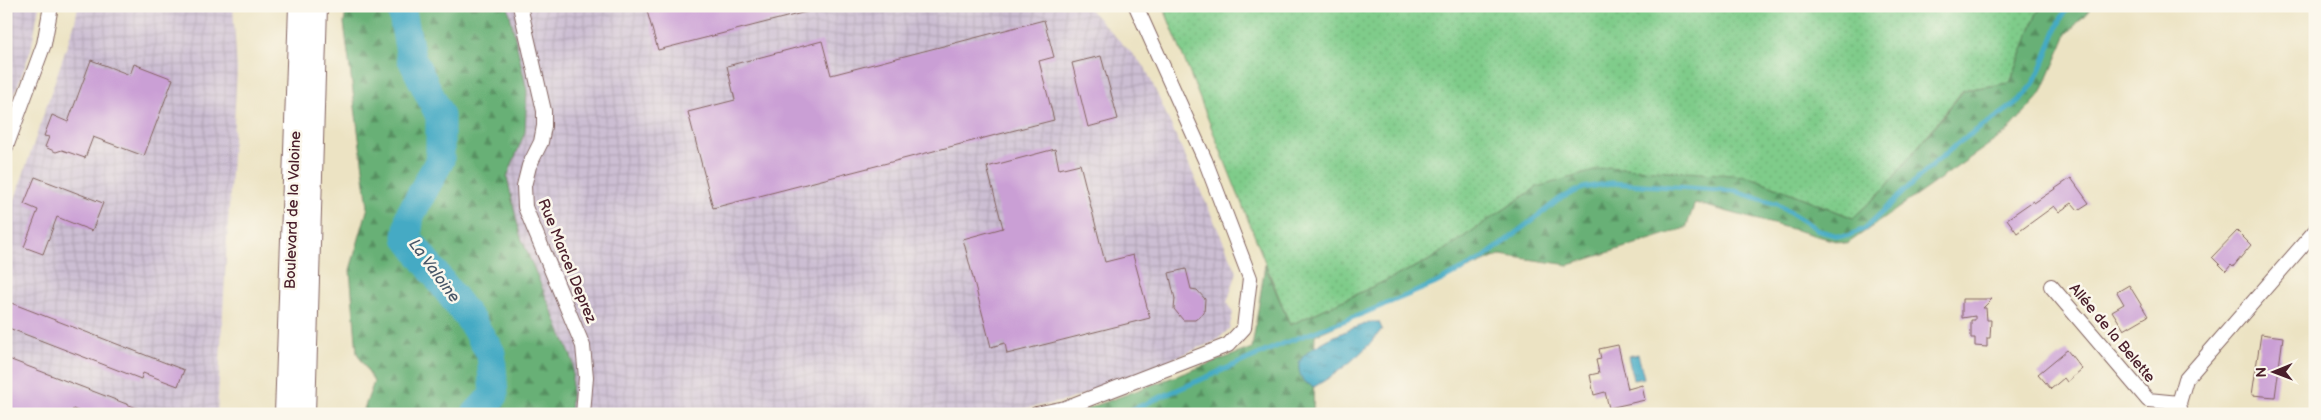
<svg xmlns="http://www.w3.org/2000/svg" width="2321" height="420" viewBox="0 0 2321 420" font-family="'Balsamiq Sans',sans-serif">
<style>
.industrial{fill:url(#industrial-grid)}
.grass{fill:url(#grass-dots);stroke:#64765a}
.forest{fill:url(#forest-firs);stroke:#586850}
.water{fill:url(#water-ripples);stroke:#476478}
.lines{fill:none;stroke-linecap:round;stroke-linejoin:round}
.stream{stroke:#44aac4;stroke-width:5}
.river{stroke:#44aac4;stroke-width:29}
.building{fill:#ca9fd5}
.street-casing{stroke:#836460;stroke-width:16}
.primary-casing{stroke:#836460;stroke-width:24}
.street{stroke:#fff;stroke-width:14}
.primary{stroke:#fff;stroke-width:22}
.labels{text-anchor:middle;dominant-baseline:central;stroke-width:5;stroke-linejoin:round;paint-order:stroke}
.street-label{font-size:15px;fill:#4a1f2b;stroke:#fbf7ec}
.water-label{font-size:16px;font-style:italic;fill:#485768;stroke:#fbf7ec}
</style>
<defs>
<pattern id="industrial-grid" width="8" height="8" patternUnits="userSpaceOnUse" patternTransform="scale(1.25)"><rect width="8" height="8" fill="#ccbed3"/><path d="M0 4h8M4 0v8" fill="none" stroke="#b1a3b5"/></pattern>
<pattern id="grass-dots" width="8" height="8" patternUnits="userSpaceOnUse" patternTransform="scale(1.25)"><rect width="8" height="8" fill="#7fcc8a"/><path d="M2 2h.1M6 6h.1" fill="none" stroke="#6faf77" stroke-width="1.8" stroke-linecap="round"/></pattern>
<pattern id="forest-firs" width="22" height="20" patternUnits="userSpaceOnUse" patternTransform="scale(1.25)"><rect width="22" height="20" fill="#67b076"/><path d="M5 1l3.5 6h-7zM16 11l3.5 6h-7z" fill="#578f61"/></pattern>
<pattern id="water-ripples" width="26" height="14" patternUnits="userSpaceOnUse" patternTransform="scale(1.25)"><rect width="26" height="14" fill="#44aac4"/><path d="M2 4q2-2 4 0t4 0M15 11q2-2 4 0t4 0" fill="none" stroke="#3b8a9f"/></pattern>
</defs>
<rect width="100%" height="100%" fill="#fbf7ec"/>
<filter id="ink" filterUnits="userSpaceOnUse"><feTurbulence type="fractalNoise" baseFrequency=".02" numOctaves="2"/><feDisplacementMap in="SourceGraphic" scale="10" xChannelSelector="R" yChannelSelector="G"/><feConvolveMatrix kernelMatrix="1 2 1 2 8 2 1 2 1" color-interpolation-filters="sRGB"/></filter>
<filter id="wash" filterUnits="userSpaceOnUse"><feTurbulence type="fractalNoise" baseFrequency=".0096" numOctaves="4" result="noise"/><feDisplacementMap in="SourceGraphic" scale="20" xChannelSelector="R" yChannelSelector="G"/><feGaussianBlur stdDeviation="1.12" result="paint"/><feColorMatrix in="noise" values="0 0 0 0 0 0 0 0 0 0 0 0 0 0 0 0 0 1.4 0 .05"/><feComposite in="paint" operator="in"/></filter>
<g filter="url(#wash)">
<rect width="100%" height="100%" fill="#ece3c3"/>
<g class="industrial">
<path d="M6,6H39L31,50L6,118Z"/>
<path d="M78,6H233L237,70L217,414H6V225L75,22Z"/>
<path d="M508,6H1086L1145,67L1237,272L1227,303L1233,313L1229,329L1216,341L1109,385L1065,401L997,414H570L573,361L520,235L507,177L525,132L527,91Z"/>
</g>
<path class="grass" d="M1163,6H2043L2037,13L2010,83L1963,90L1885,188L1853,218L1748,176L1537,187L1428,261L1290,325Z"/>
<g class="forest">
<path d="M347,6H508L527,91L525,132L507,177L520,235L573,361L570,414H362L374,382L357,353L350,270L368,207L344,23Z"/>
<path d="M2043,6H2093L2067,34L2041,94L2007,132L1847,244L1695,203L1686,228L1569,265L1500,255L1315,335L1313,414H1073L1252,348L1265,265L1290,325L1428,261L1537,187L1608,167L1748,176L1853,218L1885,188L1964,90L2010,83L2037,13Z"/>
</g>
<g class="water">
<path d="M1373,322H1379L1382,329C1364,353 1340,372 1314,387L1304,382C1301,377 1298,371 1299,364C1303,346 1356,326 1373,322Z"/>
<path d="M1638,354L1644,378L1633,380L1628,356Z"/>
</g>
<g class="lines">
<path class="stream" d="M1122,414L1287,342L1362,314L1434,284L1482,259L1561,198L1583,188L1611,183L1735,191L1777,204L1820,231L1838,236H1847L1864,229C1896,200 1926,168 1960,142C1982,125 2008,113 2027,92C2046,70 2051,32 2068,6"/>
<path class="river" d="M401,6L411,57L440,116V160L410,215L407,237L471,321L491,353L494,395L476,414"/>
</g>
<g id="blocks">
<g class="building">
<path d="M666,6H810V11L658,50L647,11Z"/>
<path d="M1044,20L1054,57L1039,61L1054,120L713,208L688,112L735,100L727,66L822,41L831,75Z"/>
<path d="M1101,56L1118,119L1088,127L1072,63Z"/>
<path d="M91,60L130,75L134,64L173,79L144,156L93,137L85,158L62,150L56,152L45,147L49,137L44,136L52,115L68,122Z"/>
<path d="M1055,149L1059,169L1080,164L1105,262L1133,255L1150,318L1007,354L1005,343L991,347L963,239L1003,228L987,167Z"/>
<path d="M35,177L103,203L92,231L57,217L43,254L24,247L38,210L24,204Z"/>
<path d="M2071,178L2089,203L2078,210L2072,203L2059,212L2054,206L2017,233L2007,219L2033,201L2034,203Z"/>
<path d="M2237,231L2251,245L2233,267L2231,265L2226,271L2212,257Z"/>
<path d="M1186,269L1191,289L1197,290L1205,299L1204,313L1195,320H1183L1174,309L1175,299L1169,273Z"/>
<path d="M2129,285L2148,316L2124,330L2112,311L2124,304L2117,292Z"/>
<path d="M1962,299H1992L1983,308H1986L1987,320H1991L1990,338H1987V347L1975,346V338H1971V320H1975V316L1962,318Z"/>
<path d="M6,301L184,370L178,386L143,373L141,379L6,327Z"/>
<path d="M2261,334L2283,337L2275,397L2252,395Z"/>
<path d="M1618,345L1628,389L1642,385L1645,400L1609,408L1605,392L1594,395L1590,375L1599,373L1596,360L1601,359L1599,349Z"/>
<path d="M2067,350L2082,369L2067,382L2064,378L2051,389L2038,374Z"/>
<path d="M6,358L150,413V414H86L73,409L72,414H6Z"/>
</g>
</g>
</g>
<g filter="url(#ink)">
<use href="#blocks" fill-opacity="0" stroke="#836460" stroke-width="1"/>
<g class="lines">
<defs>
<g id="street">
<path d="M520,6L544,111V126L541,142L529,166L524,186L525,207L583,346L586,377L583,414"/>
<path d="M6,147L44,44L51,6"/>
<path d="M2051,286L2148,400L2179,403"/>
<path d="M1036,414L1065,408L1228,345L1244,328L1250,278L1205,160L1136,6"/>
<path d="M2181,414L2179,403L2186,379L2315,231"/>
</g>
<g id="primary">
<path d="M286,414L300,6"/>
<path d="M304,414L316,6"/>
</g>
</defs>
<use href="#street" class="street-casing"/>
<use href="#primary" class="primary-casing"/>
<use href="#street" class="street"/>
<use href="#primary" class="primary"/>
</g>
</g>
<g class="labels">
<g class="street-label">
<text transform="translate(293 210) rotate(-88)">Boulevard de la Valoine</text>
<text transform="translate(567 261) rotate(68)">Rue Marcel Deprez</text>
<text transform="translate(2112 333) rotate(50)">Allée de la Belette</text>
</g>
<g class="water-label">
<text transform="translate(434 271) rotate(54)">La Valoine</text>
</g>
</g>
<rect width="2321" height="420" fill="none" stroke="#fbf7ec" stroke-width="25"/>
<g transform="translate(2274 372) rotate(269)" stroke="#fbf7ec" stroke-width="4" paint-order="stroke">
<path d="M0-4L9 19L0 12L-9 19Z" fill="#4a1f2b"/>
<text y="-8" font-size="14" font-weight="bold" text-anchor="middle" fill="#4a1f2b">N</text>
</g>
</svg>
